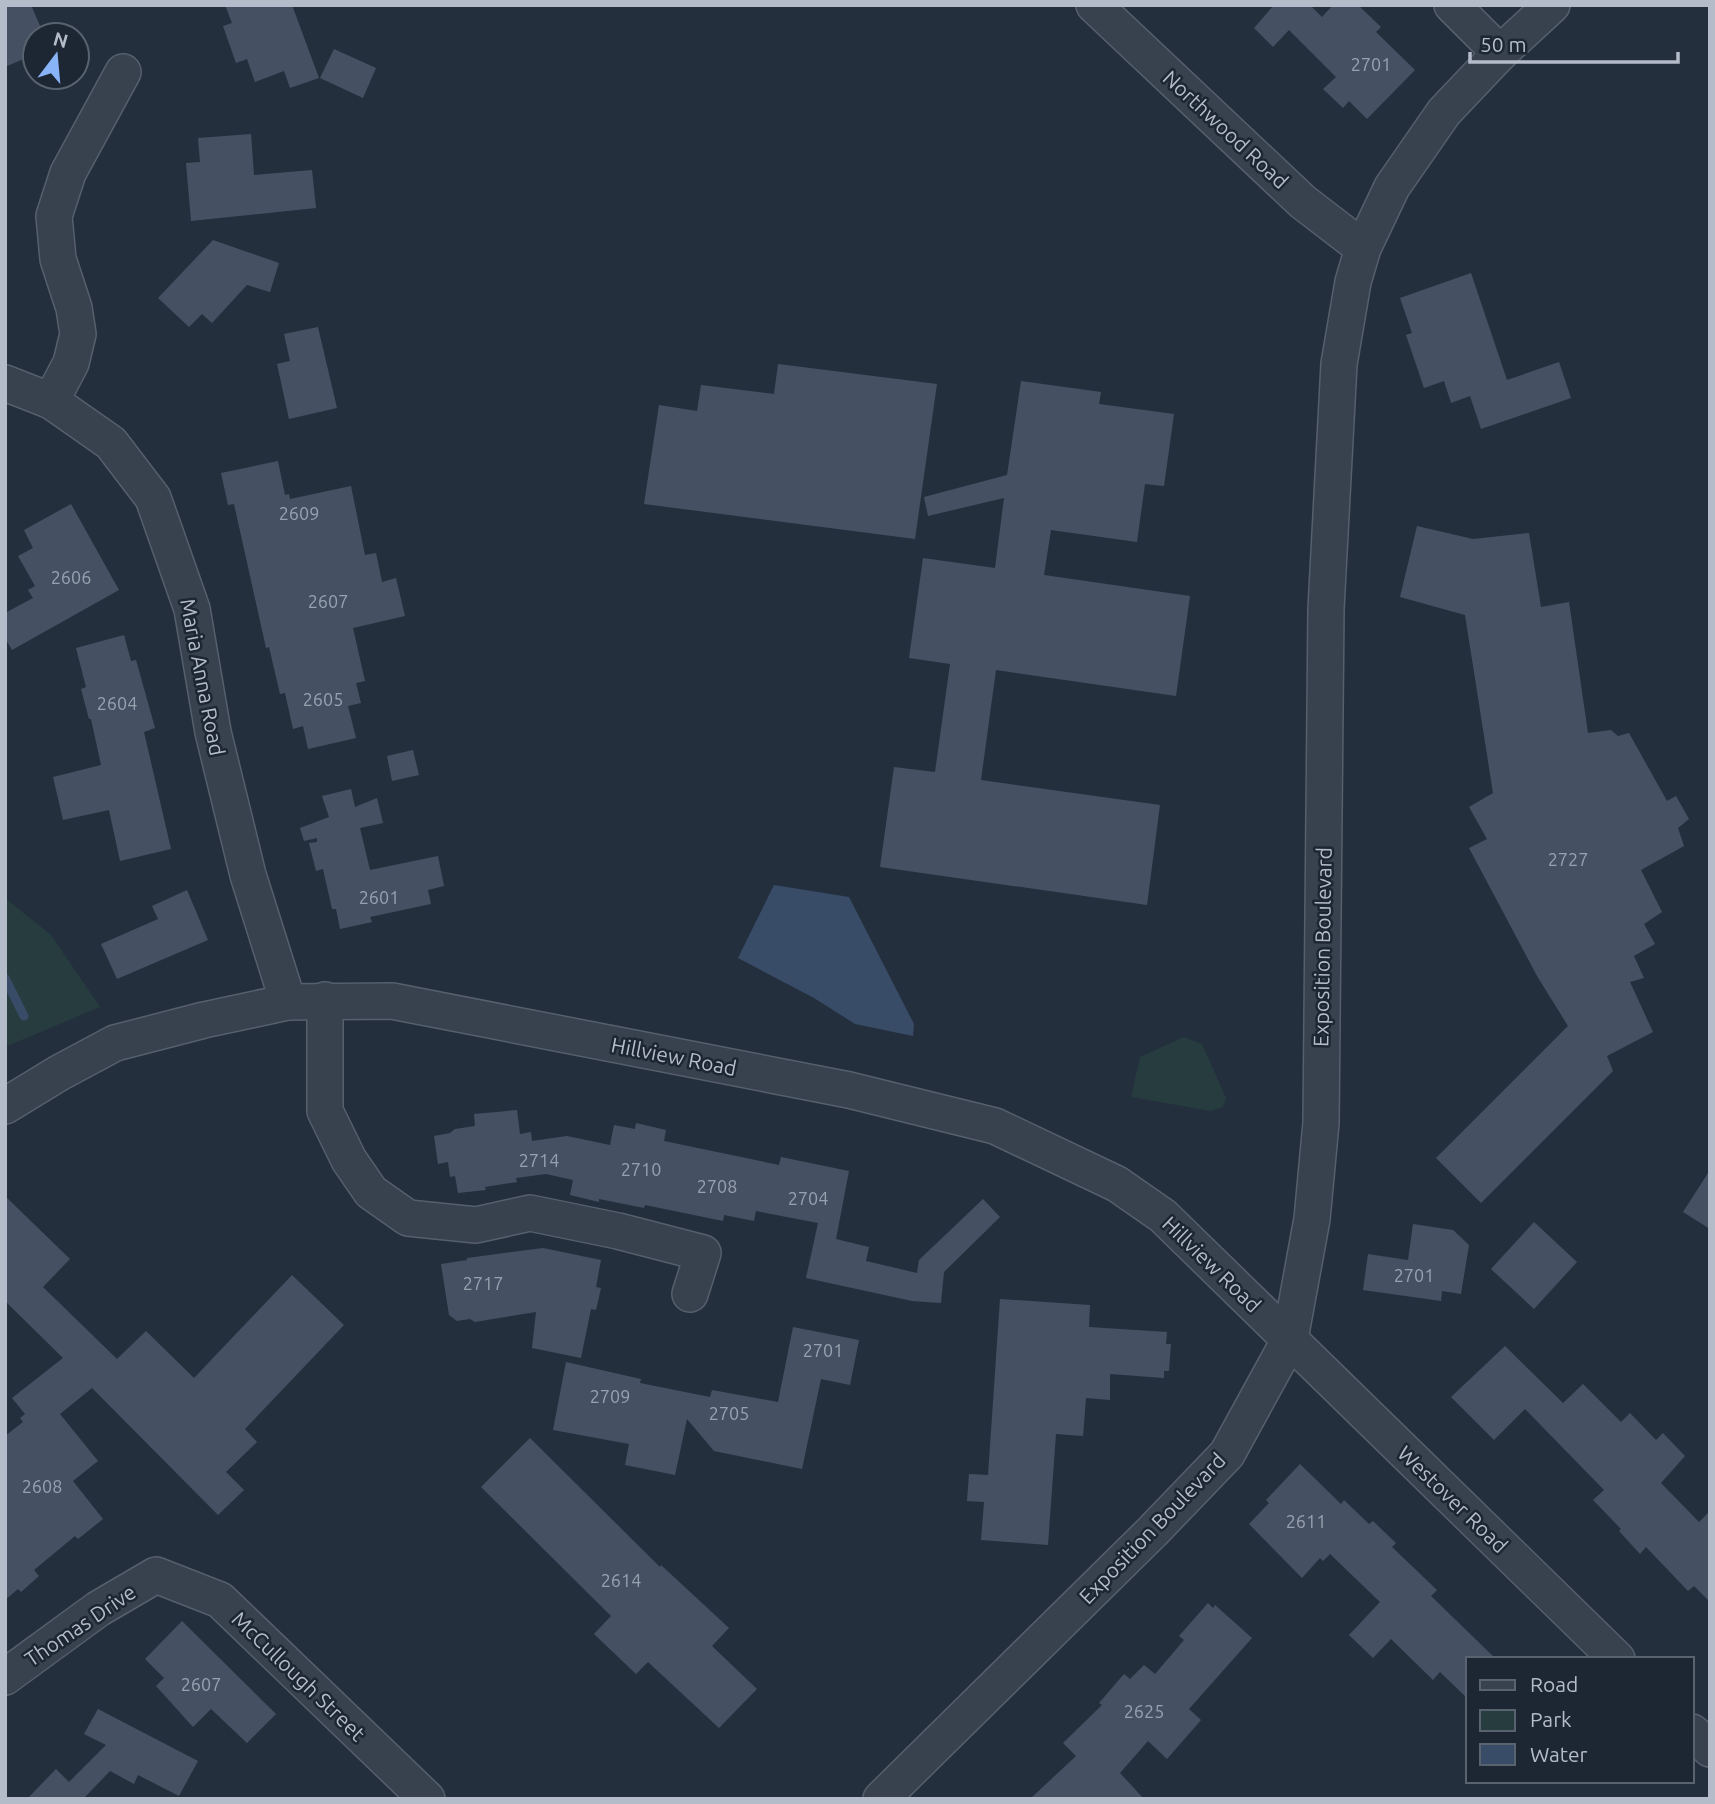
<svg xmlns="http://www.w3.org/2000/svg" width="1715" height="1804" viewBox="0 0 1715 1804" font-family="Ubuntu,sans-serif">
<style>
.green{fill:#263c3f}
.water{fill:#394c67}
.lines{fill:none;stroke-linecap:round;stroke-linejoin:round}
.stream{stroke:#394c67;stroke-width:9}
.building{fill:#455162}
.minor-casing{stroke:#565f6c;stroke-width:38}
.minor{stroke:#38414e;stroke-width:35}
.labels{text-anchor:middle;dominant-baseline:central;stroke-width:5;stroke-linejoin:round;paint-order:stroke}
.number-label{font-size:18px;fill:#98a1af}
.street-label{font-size:21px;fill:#b4bcc9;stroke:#1d2633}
</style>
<rect width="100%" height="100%" fill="#242f3e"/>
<g class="green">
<path d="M5,898L51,935L100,1007L5,1047Z"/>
<path d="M1184,1037L1202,1044L1226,1098L1223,1107L1211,1111L1131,1097L1140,1057Z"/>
</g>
<path class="water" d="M774,885L849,897L914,1024L913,1036L855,1024L814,998L738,958Z"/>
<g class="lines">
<path class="stream" d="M5,978L24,1016"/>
</g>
<g class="building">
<path d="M5,5H31L44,35H35V54L5,67Z"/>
<path d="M225,5H292L319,78L290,88L284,71L255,82L247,59L236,63L223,26L232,23Z"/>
<path d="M1274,5H1310L1322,17L1333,5H1358L1381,27L1376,32L1415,70L1367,119L1349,101L1343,108L1323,89L1336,77L1289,30L1273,47L1254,28Z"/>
<path d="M334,49L376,68L363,98L320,78Z"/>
<path d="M251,134L254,175L312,170L316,208L191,221L186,163L200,162L198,138Z"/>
<path d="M213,240L279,263L270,292L247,285L212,323L202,314L189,327L158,298Z"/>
<path d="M1471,273L1507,380L1559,362L1571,398L1481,429L1470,396L1451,403L1444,381L1424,388L1406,335L1412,333L1400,298Z"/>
<path d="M318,327L337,408L289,419L277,364L290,361L284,334Z"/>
<path d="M778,364L937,384L915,539L644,504L659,405L697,411L701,385L774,394Z"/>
<path d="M1021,381L1101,392L1099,404L1174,414L1164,486L1145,484L1137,542L1051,530L1044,575L1190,596L1176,696L996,670L981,780L1160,805L1147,905L880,867L894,767L935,772L950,664L909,658L923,558L995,568L1004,498L928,516L924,497L1007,475Z"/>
<path d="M278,461L285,495L289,494L290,499L351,486L365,555L376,553L382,582L396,578L405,616L353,628L365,681L356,683L361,703L348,706L356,738L308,749L303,726L293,729L285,693L280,694L269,647L266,648L234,504L228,505L221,473Z"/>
<path d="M71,504L119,590L12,650L5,638V613L33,598L28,590L35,586L18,556L33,548L24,530Z"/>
<path d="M1417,526L1473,539L1529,533L1541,607L1569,602L1588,733L1611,730L1618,736L1629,733L1667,801L1676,796L1689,819L1678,828L1684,846L1641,870L1662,912L1644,924L1655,944L1634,956L1644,978L1630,982L1653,1032L1607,1056L1613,1071L1481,1203L1436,1158L1568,1026L1537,976L1469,848L1487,839L1469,807L1493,793L1465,615L1400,597Z"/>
<path d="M124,635L131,661L136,660L155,728L144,732L171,849L120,861L109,810L63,820L53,777L101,765L91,719H89L81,689L86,687L76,648Z"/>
<path d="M413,750L419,775L392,781L387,756Z"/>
<path d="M351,789L355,807L377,798L383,823L360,828L370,870L438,856L444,886L428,890L431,904L370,917L372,922L340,929L336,909H332L323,869L316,871L309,843L317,842V838L304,841L300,828L329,817L322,796Z"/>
<path d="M187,890L208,940L117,979L101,944L158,919L152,906Z"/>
<path d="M517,1110L520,1134L531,1132L532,1141L567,1136L610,1145L614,1125L635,1129L636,1123L666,1130L664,1141L779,1165L781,1157L849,1171L836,1239L869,1247L866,1261L917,1273L919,1260L983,1199L1000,1217L944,1272L941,1303L912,1301L806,1278L818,1223L756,1211L754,1221L724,1215L723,1221L645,1205L644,1208L599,1199V1202L570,1195L573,1180L546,1174L516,1178L517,1182L485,1187L486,1190L458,1193L455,1176L450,1177L448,1162L438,1164L434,1136L450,1133L455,1129L475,1126L474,1114Z"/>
<path d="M1710,1170V1229L1683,1212Z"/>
<path d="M5,1196L70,1259L43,1287L117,1359L146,1331L194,1378L292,1275L344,1325L245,1429L257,1442L226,1472L244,1490L218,1515L92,1388L60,1414L98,1461L73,1481L103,1519L78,1539L75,1536L34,1570L39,1576L21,1592L18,1589L5,1600V1436L23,1422L20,1418L25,1414L12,1398L63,1358L5,1301Z"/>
<path d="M1534,1222L1577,1262L1534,1309L1491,1269Z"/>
<path d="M1413,1224L1453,1230L1469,1245L1461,1294L1442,1291L1441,1301L1363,1290L1368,1254L1408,1260Z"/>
<path d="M543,1248L601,1260L596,1287L601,1288L596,1310L591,1309L581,1358L532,1348L536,1312L475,1322L470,1319L457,1321L449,1315L441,1264L467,1260V1258Z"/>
<path d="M1000,1299L1090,1305L1089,1327L1167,1332L1166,1344H1171L1169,1371H1164V1378L1110,1374V1400L1086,1398L1083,1436L1056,1434L1048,1545L981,1540L984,1502L967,1501L969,1474L988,1475Z"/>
<path d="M793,1327L859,1340L850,1385L821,1379L802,1469L714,1451L687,1419L675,1475L625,1465L629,1444L553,1430L566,1362L641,1379L640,1383L710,1397L712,1390L778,1402Z"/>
<path d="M1505,1346L1563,1403L1583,1384L1621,1422L1630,1413L1656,1440L1663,1433L1685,1456L1661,1483L1699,1522L1710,1511V1602L1694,1586L1688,1591L1646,1547L1640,1554L1619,1531L1621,1529L1593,1500L1604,1490L1525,1409L1494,1440L1451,1397Z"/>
<path d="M530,1438L660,1567L661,1565L729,1628L712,1646L757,1689L719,1728L648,1662L636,1674L594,1634L611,1616L481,1487Z"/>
<path d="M1300,1464L1341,1504L1344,1500L1369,1524L1373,1521L1396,1543L1392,1547L1437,1590L1431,1596L1496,1659H1468V1699L1440,1672L1433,1680L1391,1639L1373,1658L1349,1635L1380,1602L1330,1554L1323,1561L1320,1558L1302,1578L1249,1524L1269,1503L1266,1500Z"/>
<path d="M1208,1603L1213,1608L1215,1605L1252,1638L1189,1709L1201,1720L1167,1759L1148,1741L1120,1773L1144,1799H1030L1076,1756L1063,1743L1102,1705L1099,1703L1124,1674L1130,1679L1144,1665L1155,1674L1184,1640L1179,1636Z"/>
<path d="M182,1621L276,1714L247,1743L211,1709L193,1727L156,1686L164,1678L145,1659Z"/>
<path d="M98,1709L198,1761L179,1796L138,1775L134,1784L110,1771L85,1797L86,1799H27L56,1769L69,1782L106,1745L84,1734Z"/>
</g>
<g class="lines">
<defs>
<g id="minor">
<path d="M1094,5L1303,202L1363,248"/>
<path d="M1452,5L1500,53"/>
<path d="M5,383L51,401L111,443L153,498L192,609L213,732L248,875L288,1002"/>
<path d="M51,401L71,363L78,334L74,308L58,259L54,216L68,173L123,72"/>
<path d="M325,1000V1111L349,1160L371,1192L408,1218L476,1225L530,1213L618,1231L703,1253L690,1294"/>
<path d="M5,1106L59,1073L115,1043L204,1020L288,1002L392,1001L849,1090L995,1126L1117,1184L1163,1216L1617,1659"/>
<path d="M5,1677L98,1609L156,1575L220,1600L427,1799"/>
<path d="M1692,1732L1710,1749"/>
<path d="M881,1799L1153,1531L1227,1454L1290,1339L1312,1219L1321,1123L1326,609L1339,364L1353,282L1363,248L1392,187L1444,112L1500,53L1552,5"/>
</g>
</defs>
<use href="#minor" class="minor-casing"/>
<use href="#minor" class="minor"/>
</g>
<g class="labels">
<g class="number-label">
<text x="1371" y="64">2701</text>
<text x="299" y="513">2609</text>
<text x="71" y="577">2606</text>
<text x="328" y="601">2607</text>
<text x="323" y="699">2605</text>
<text x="117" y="703">2604</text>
<text x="1568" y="859">2727</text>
<text x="379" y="897">2601</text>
<text x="539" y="1160">2714</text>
<text x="641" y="1169">2710</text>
<text x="717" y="1186">2708</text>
<text x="808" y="1198">2704</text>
<text x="1414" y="1275">2701</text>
<text x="483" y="1283">2717</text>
<text x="823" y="1350">2701</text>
<text x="610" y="1396">2709</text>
<text x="729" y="1413">2705</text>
<text x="42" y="1486">2608</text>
<text x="1306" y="1521">2611</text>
<text x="621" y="1580">2614</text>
<text x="201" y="1684">2607</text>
<text x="1144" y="1711">2625</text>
</g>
<g class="street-label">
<text transform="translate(1226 129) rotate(43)">Northwood Road</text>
<text transform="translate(203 677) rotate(79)">Maria Anna Road</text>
<text transform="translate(1322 947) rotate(-89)">Exposition Boulevard</text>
<text transform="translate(674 1056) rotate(11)">Hillview Road</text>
<text transform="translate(1212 1264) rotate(44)">Hillview Road</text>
<text transform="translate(1453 1499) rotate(44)">Westover Road</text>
<text transform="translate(1152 1528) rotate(-46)">Exposition Boulevard</text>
<text transform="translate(80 1625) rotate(-34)">Thomas Drive</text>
<text transform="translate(299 1676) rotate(44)">McCullough Street</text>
</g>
</g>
<rect width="1715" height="1804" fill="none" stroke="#b4bcc9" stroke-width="14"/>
<rect x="1466" y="1657" width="228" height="126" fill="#1d2633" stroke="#59626f" stroke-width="2"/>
<rect x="1480" y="1680" width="35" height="10" fill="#38414e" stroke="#59626f" stroke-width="2"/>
<text x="1530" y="1692" font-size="21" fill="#b4bcc9">Road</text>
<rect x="1480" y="1710" width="35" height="21" fill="#263c3f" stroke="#59626f" stroke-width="2"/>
<text x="1530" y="1727" font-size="21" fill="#b4bcc9">Park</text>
<rect x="1480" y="1744" width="35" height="21" fill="#394c67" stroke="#59626f" stroke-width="2"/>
<text x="1530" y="1762" font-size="21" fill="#b4bcc9">Water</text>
<g transform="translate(56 56) rotate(16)"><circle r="33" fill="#1d2633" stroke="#59626f" stroke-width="2"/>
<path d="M0-5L12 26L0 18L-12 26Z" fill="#8ab4f8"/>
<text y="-10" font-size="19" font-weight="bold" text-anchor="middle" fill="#b4bcc9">N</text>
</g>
<path d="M1470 52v10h208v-10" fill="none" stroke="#b4bcc9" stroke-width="3.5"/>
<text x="1480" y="52" font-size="21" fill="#b4bcc9" stroke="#1d2633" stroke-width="5" paint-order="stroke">50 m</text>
</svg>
